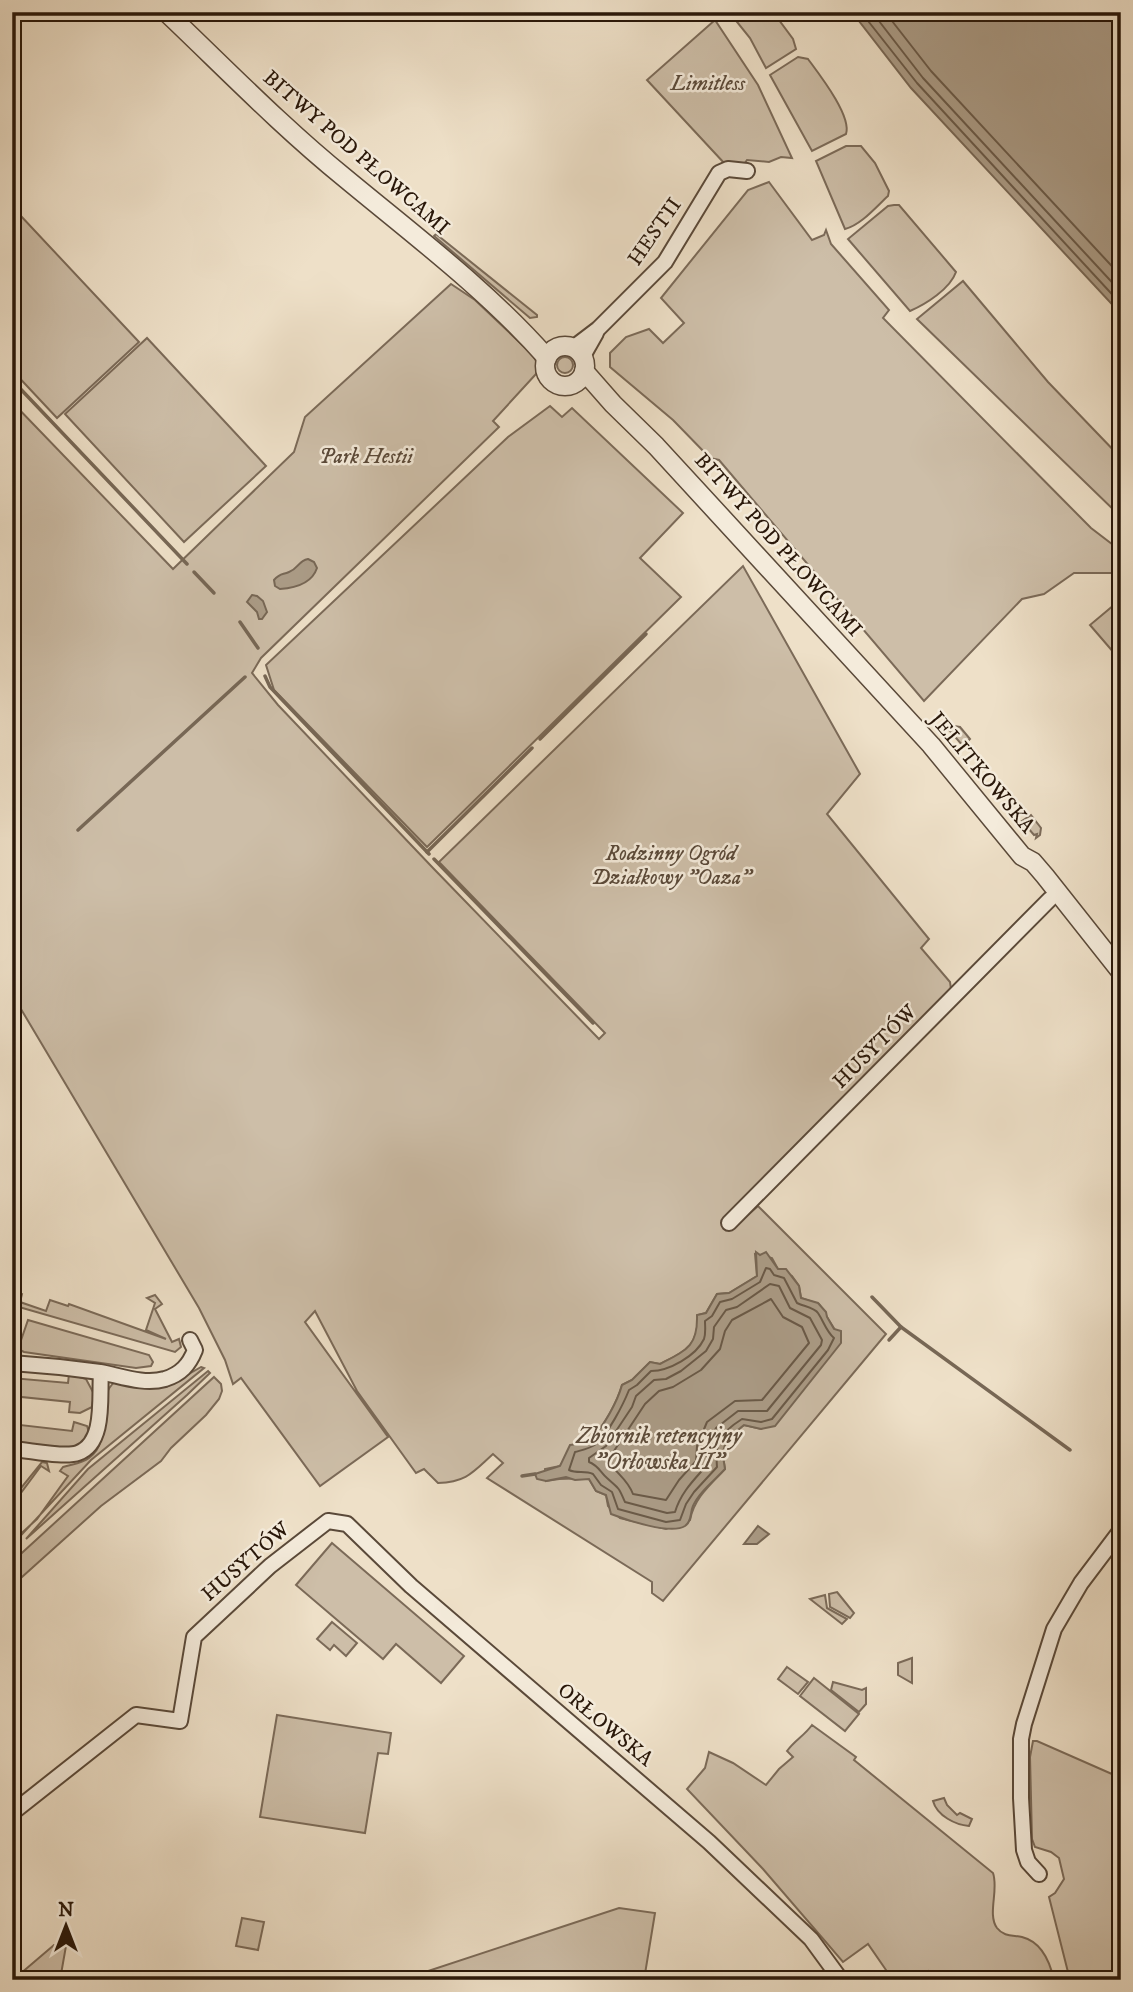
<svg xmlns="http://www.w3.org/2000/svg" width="1133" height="1992" viewBox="0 0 1133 1992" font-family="'IM FELL DW Pica',serif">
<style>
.green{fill:#cdbea8;stroke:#7b6a58;stroke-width:2;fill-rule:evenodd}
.water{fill:#ab9c87;stroke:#776755;stroke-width:2}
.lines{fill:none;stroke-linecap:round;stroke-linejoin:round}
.shore{stroke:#6a5a48;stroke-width:2}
.stream{stroke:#776755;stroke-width:3.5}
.minor-casing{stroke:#5a4939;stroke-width:18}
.tertiary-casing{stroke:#5a4939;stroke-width:21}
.minor{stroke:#f4ebdb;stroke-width:14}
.tertiary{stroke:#f4ebdb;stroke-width:18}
.labels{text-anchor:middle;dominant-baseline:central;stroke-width:5;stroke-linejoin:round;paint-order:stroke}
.park-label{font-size:21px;font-style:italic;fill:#5a4939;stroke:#f4ebdb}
.street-label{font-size:21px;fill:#291709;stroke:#f4ebdb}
.water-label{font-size:23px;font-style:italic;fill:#5d4c3b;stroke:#f4ebdb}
</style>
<rect width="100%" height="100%" fill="#eee0c8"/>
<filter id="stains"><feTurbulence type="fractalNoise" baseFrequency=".00286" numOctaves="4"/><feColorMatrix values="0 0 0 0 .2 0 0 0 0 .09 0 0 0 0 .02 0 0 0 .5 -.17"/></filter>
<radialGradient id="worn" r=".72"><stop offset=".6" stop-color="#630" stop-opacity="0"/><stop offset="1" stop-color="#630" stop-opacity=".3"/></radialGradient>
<g class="green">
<path d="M729,12H773L793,39L796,49L766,68L750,38Z"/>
<path d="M715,20L758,85L792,158L781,157L769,162L747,160L742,167L725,164L647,80Z"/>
<path d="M798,57L808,59C819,74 852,116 846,134L812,151L770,75Z"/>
<path d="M846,146H861L875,163L889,191L888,196C876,207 861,225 845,229L816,161Z"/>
<path d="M769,182L812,240L824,235L826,230L831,244L889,310L883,318L1091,528L1121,551V573H1074L1044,594L1022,599L924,701L719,460L710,458L673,420L610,367V353L626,337L649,329L663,343L684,323L661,298L748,190Z"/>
<path d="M894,205H899L956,272C950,289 926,304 910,311L848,239L888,206Z"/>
<path d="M20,215L139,342L57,418L12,370V222Z"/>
<path d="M436,234L537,315V317L530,318L434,236Z"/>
<path d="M963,281L1048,382L1121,458V517L917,319Z"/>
<path d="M451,284L475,300L533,355L537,363L536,374L493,421L499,427L261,658L252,673L278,705L433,868L599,1039L605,1033L439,862L743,566L860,774L827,814L929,939L921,948L950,982L951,989L724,1219L733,1228L758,1206L886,1334L663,1601L652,1593V1582L487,1478L503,1463L493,1454C473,1472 467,1482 438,1483L424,1469L416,1473L357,1391L315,1311L305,1322L388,1437L320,1486L241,1378L233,1384L225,1360L199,1308L12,994V402L173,569L294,452L305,417ZM755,1254L772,1258L778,1269L792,1276L799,1286L801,1298L819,1304L835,1330L761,1429L744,1425C725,1441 720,1444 725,1469C710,1485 694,1498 690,1520L666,1529L620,1518L608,1506L606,1495L596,1491L589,1479C574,1478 561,1478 546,1481L545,1469L560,1466C568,1452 584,1447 594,1436C606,1422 617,1402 622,1385L632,1380L650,1362L660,1364C687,1350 698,1346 698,1315L706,1313L717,1294L729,1293L757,1276Z"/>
<path d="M147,338L266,466L184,542L65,414Z"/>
<circle cx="565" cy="365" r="8"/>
<path d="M550,406L562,417L572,408L683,513L640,558L681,597L427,847L274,690L266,665L508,437Z"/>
<path d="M1114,605L1121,614V661L1090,625Z"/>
<path d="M954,726L960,727L970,739L963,746L949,730Z"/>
<path d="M1031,815L1041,828L1040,835L1036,838L1037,834L1034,835L1022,821Z"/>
<path d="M13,1290L22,1294L20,1302L46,1311L50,1300L68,1306L69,1304L166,1339L146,1330L155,1303L147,1298L155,1295L162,1304L155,1309L172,1342L179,1339L181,1347L175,1352L12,1305Z"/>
<path d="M28,1320L149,1355L153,1362L151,1366L136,1368L24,1352L18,1349Z"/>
<path d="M201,1367L204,1368L91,1460L12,1545V1542L37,1519L68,1476L60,1471L63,1467C72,1464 81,1464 89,1458C115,1440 92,1398 116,1381L180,1379Z"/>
<path d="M208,1371L210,1373L187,1395L26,1539L88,1469Z"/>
<path d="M69,1374L86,1379L94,1394L92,1407L80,1413L69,1412L70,1402L12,1396V1378L68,1383Z"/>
<path d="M214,1377L221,1384L222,1391L219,1399L206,1415L171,1448L161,1461L101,1506L12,1586V1562Z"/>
<path d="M74,1422L87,1426L89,1432L86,1442L71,1448L12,1443V1424L72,1431Z"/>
<path d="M42,1462L47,1463L49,1471L41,1466L12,1505V1499Z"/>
<path d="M332,1543L464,1656L441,1683L396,1644L383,1659L296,1585Z"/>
<path d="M837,1592L854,1613L850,1618L830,1607L829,1594Z"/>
<path d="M825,1595L827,1608L847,1619L842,1624L810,1599Z"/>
<path d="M332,1622L357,1643L346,1656L334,1645L330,1650L317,1639Z"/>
<path d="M912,1658V1683L898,1675V1663Z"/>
<path d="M787,1667L808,1682L798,1694L778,1679Z"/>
<path d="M814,1678L859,1714L845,1731L800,1696Z"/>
<path d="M833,1682L862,1690L866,1688V1704L859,1712L831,1690Z"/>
<path d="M277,1715L391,1733L388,1754L378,1753L365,1833L260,1817Z"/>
<path d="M812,1725L856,1757L854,1760L993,1873C999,1890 987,1914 997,1928C1004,1937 1013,1935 1022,1937C1042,1942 1050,1962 1054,1980H936L928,1971L912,1980H873L886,1970L868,1944L843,1962L763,1869L687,1789L705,1768L709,1752L733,1763L766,1785L779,1769L793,1757L787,1751C795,1740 804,1736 812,1725Z"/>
<path d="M1033,1741H1037L1121,1778V1980H1070L1049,1897L1055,1893L1064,1879L1059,1858L1051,1852L1035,1847L1032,1839L1030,1757Z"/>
<path d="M944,1798L947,1805L957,1815L960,1813L972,1819L969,1826C956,1825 937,1816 933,1801Z"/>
<path d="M619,1908L655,1913L644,1980H421L422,1973Z"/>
<path d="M242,1918L264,1922L258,1950L236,1946Z"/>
<path d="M54,1945L66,1946L60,1980H13Z"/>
</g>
<g class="water">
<path d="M852,12H1121V314L911,88Z"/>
<path d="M308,559L314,562L317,568C312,583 295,588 280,589L275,586L274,580C280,573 282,575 289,572C298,569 298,561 308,559Z"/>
<path d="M252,595L257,596L263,601L267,612L262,619H259L257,612L247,602Z"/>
<path d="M756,1252L760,1255L766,1252L778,1269H786L799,1286L801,1298L818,1303L826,1312L827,1317L834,1329L841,1331V1343L775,1426L761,1429L744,1425C725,1441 720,1444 725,1469C715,1480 699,1492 693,1506C690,1513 692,1521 685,1526C671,1535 626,1520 611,1514L606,1495L596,1491L589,1479L575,1480L566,1477L546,1481L537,1479L535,1474L560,1466L570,1445C578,1444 585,1443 591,1438C603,1429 618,1400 622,1385L632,1380L650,1362L660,1364C687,1350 698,1346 697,1315L706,1313L717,1294L729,1293L757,1276Z"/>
<path d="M758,1526L769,1534L757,1544H744Z"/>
</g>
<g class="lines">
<g class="shore">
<path d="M861,12L917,83L1121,304"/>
<path d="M872,12L923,78L1121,292"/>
<path d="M885,12L931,71L1121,276"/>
<path d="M766,1268L770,1269L774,1275L784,1278L797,1303C803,1306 815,1308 818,1313C824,1322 826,1331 834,1338L828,1350L772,1419L761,1422L742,1419C720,1433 715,1442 717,1467L694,1492L686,1504L680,1520L666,1522L618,1509L612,1492L601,1485L593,1474C585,1470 577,1474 569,1470L575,1452C582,1450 589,1449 596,1444C608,1434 623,1405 629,1390L637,1385L651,1371C669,1371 696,1356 704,1339C706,1333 705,1327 705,1321L712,1316L720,1302L732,1299L760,1282Z"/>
<path d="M770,1284L779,1286L790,1308L810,1318L822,1340L821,1345L767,1411H738L716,1428L707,1449V1465C694,1480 681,1492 675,1512L667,1513L625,1502C618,1486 620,1490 607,1478C600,1472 599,1466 589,1462V1458L606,1446L632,1407L636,1396L654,1380L666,1379L681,1371L706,1351L713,1339L714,1327L726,1310L737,1307Z"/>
<path d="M771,1299L783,1317L802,1327L809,1343L762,1400L735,1401L707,1422L697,1446L696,1461L679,1480L666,1500L633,1494C627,1478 616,1474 608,1460L645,1404L659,1391L673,1387L701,1370L720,1349L725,1331L732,1320Z"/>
</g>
<g class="stream">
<path d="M12,380L187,564"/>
<path d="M194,572L214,593"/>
<path d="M240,622L258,648"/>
<path d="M265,676L270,687L429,854"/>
<path d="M540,739L646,634"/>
<path d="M78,830L245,677"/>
<path d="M427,852L532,748"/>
<path d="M434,859L593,1023"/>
<path d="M872,1297L901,1327L1070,1450"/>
<path d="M889,1340L901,1327"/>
<path d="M522,1476L535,1474"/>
</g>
<defs>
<g id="minor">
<path d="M573,348L598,329L665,262L719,173L728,169L747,171"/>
<path d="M583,356L596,333"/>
<path d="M729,1223L1050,899"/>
<path d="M12,1363C42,1365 71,1368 100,1372C121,1376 144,1385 165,1379C181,1374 189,1365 195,1350L190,1340"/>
<path d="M12,1449C29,1450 64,1458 78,1453C106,1443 99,1396 101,1373"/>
<path d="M12,1813L136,1715L180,1721L194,1637L270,1566L328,1521L347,1524L411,1586L709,1842L811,1939L841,1980"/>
<path d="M1039,1874L1028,1862L1024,1850L1021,1798V1739L1024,1724L1054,1629L1081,1583L1121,1530"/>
</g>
<g id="tertiary">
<path d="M166,12C225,68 282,127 345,178C415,236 487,290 547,358"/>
<circle cx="565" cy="366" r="20"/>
<path d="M584,371L613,404L656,446L931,745L1022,856L1033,862L1045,876L1121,972"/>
</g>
</defs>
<use href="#minor" class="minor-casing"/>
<use href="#tertiary" class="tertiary-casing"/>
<use href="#minor" class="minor"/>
<use href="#tertiary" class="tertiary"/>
</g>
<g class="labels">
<g class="park-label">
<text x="708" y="84">Limitless</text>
<text x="366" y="457">Park Hestii</text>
<text x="671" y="854">Rodzinny Ogród<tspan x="671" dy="24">Działkowy "Oaza"</tspan></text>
</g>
<g class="street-label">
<text transform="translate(356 153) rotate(41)">BITWY POD PŁOWCAMI</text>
<text transform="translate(655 232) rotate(-55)">HESTII</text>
<text transform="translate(778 545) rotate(48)">BITWY POD PŁOWCAMI</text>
<text transform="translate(982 773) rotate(50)">JELITKOWSKA</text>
<text transform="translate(875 1047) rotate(-45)">HUSYTÓW</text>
<text transform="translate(246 1562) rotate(-41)">HUSYTÓW</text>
<text transform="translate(605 1725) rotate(40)">ORŁOWSKA</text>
</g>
<g class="water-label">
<text x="659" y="1436">Zbiornik retencyjny<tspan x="659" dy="26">"Orłowska II"</tspan></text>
</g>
</g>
<rect width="1133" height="1992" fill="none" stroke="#eee0c8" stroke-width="42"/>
<rect x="14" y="14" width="1105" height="1964" fill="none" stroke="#291709" stroke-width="3.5"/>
<rect x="21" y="21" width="1091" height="1950" fill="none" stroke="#291709" stroke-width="2"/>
<g transform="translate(66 1926)" stroke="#f4ebdb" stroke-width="5" paint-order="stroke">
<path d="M0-5L12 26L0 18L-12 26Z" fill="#291709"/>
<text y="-10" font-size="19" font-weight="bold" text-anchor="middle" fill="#291709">N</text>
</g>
<rect width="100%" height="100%" filter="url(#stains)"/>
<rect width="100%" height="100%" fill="url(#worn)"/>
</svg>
